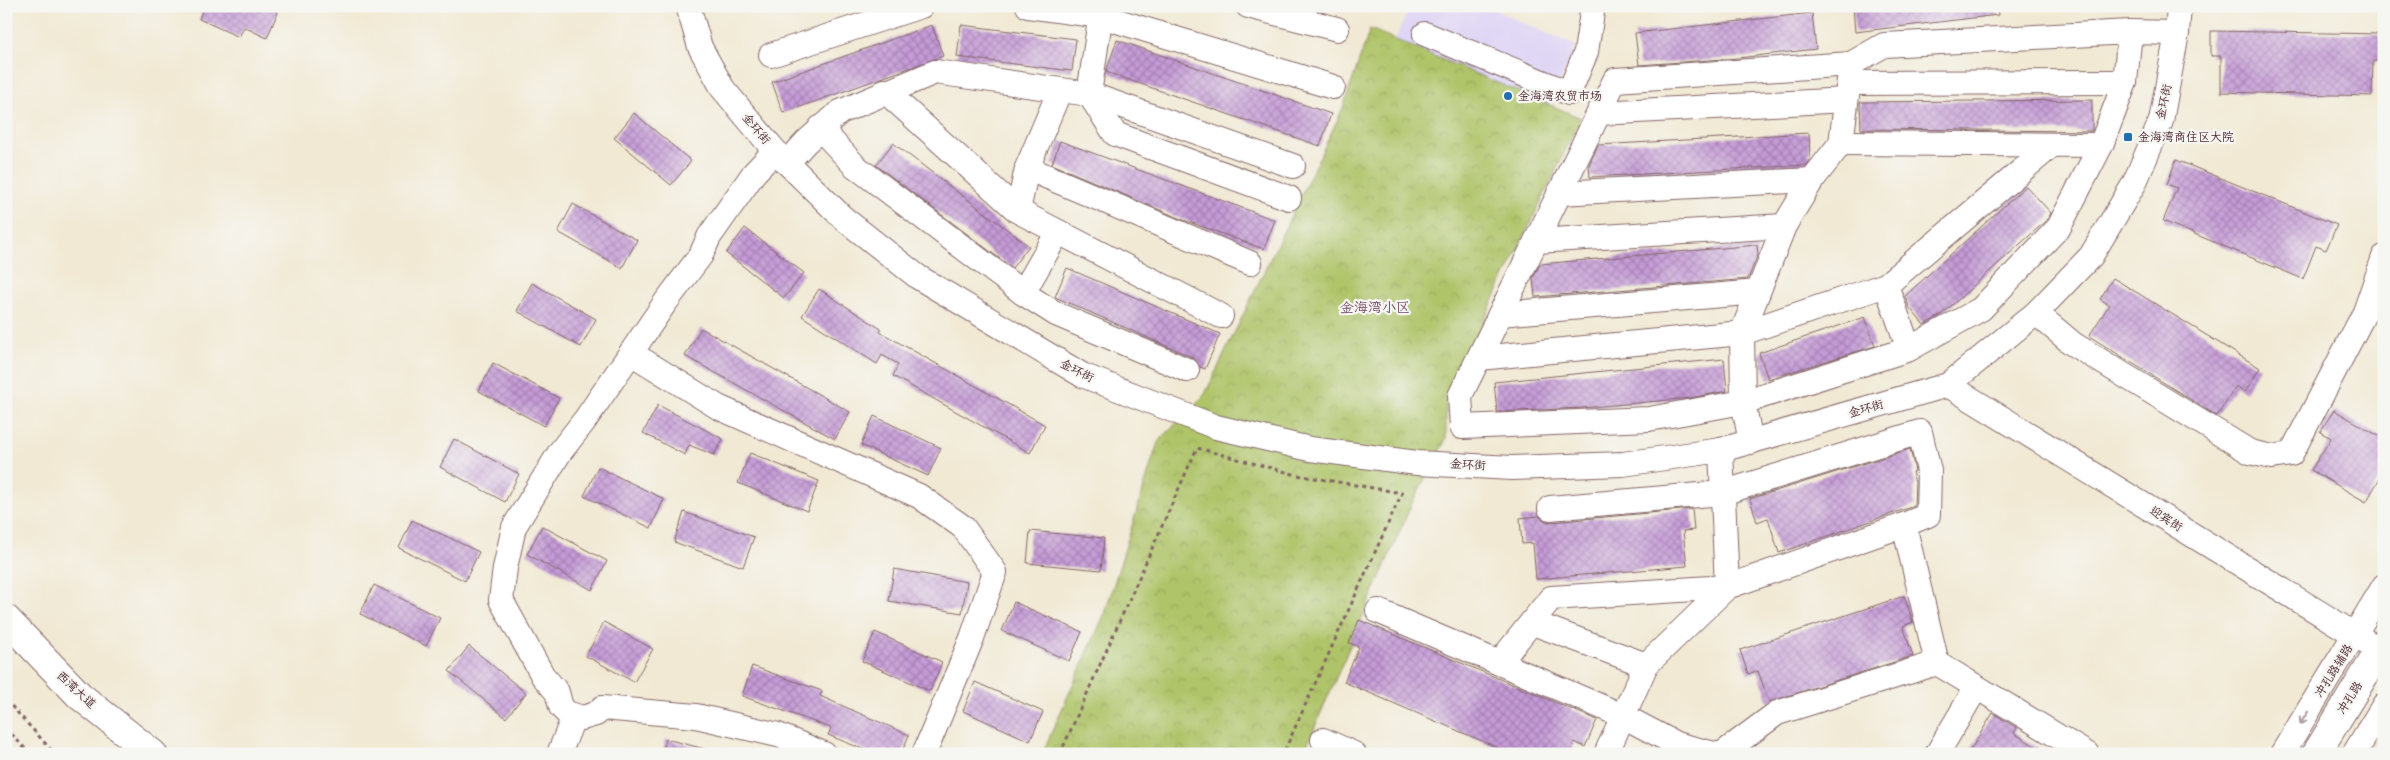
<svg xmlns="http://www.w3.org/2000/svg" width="2390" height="760" viewBox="0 0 2390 760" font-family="'Balsamiq Sans','LXGW WenKai TC',sans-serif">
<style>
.built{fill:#dfd5f5}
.park{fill:url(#park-crowns);stroke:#7c724a}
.building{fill:url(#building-cross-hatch)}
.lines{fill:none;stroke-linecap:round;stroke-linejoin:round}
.minor-casing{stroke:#846666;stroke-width:26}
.major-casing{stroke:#846666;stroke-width:30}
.path{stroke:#846666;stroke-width:3;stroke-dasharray:4 4;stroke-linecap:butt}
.minor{stroke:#fff;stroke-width:24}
.major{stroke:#fff;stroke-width:28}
.oneway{stroke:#ae9aa0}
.poi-dot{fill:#1f6fb2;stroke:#f6f6f2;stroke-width:2}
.labels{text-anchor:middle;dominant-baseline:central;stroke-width:4.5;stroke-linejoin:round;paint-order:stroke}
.poi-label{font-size:12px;fill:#4a1f2b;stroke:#f6f6f2;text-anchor:start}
.street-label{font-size:12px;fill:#4a1f2b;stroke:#f6f6f2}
.neighbourhood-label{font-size:14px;fill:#754a67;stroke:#f6f6f2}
</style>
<defs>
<pattern id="park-crowns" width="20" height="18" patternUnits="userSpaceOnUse" patternTransform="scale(1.25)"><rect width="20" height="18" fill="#afc469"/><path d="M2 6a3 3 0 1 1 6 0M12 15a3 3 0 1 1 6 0" fill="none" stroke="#98a85b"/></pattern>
<pattern id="building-cross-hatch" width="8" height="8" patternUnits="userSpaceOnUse" patternTransform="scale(1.25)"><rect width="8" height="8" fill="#c59bd7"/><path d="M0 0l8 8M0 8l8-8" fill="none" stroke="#a27eaf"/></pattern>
</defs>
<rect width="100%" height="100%" fill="#f6f6f2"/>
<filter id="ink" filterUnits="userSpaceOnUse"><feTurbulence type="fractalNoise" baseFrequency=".02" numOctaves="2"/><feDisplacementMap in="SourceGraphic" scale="10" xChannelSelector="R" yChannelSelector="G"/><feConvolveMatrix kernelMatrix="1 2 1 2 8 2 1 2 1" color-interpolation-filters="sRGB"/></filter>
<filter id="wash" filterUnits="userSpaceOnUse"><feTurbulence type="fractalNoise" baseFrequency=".0096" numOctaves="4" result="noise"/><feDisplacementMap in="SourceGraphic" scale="20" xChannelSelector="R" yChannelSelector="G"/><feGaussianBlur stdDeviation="1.12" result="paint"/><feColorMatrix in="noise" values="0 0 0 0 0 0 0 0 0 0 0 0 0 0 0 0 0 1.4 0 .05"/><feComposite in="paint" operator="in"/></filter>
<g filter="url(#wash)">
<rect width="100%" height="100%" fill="#f1e9d4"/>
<path class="built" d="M1410,6H1485L1576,46L1539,129L1385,62Z"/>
<path class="park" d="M1370,29L1581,118L1446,399V439L1413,501L1303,754H1042L1105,613L1158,442L1205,394L1343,108Z"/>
<g id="blocks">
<g class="building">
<path d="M204,6H264L278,12L267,38L244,27L239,37L199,19Z"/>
<path d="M1853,6H1997L1998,15L1855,32Z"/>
<path d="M1812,13L1816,49L1738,58L1639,65L1635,33Z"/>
<path d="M932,25L943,56L783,113L772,82Z"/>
<path d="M961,25L1076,39L1072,71L957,57Z"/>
<path d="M2211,31L2384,34V61H2373L2372,96L2221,92V56H2211Z"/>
<path d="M1117,40L1331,114L1320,146L1106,72Z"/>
<path d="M2092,100V131L1861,129L1860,102Z"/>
<path d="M634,113L691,161L671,185L614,138Z"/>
<path d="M1809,133L1810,160L1807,165L1590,177L1589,165L1598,145Z"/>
<path d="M1060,141L1275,220L1264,249L1181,219L1052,164Z"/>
<path d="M893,143L1029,246L1012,268L876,165Z"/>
<path d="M2176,160L2337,225L2326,250L2316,246L2303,279L2163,221L2177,188L2167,184Z"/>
<path d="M2026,186L2051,213L2048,219L1941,315L1924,325L1909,307L1905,296Z"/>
<path d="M573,204L637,240L622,268L558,232Z"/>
<path d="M745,228L804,273L784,298L726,253Z"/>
<path d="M1757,245L1758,254L1748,279L1535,297L1533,278L1540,264Z"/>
<path d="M1067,268L1220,334L1205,369L1200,367L1192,357L1055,297Z"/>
<path d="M2113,278L2260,368L2245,392L2236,386L2217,416L2089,336L2109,305L2100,299Z"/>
<path d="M532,283L596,319L581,347L517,311Z"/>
<path d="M819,289L881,329L880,332L1045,425L1030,453L893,376L898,364L882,355L877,364L802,316Z"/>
<path d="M1865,317L1875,346L1768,379L1759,353Z"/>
<path d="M701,328L850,412L835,439L685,356Z"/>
<path d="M1724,359L1727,391L1690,398L1582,408L1497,412L1494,382Z"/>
<path d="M493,363L559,398L544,426L479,391Z"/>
<path d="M658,405L723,439L714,455L689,445L685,455L643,433Z"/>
<path d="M2334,410L2384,439V471L2366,502L2311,470L2331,438L2320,432Z"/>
<path d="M874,416L941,448L928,476L861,445Z"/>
<path d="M454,439L519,474L505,502L440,467Z"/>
<path d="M1910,449L1915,471L1912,472L1915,482L1914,506L1779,553L1768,518L1757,522L1750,499Z"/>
<path d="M750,453L819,481L807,511L738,483Z"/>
<path d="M598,467L664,499L651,528L584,496Z"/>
<path d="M1692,509L1694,530L1683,531L1687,566L1536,579L1533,543L1522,544L1520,518L1539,516L1545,521L1551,522Z"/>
<path d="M684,512L754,537L743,567L674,542Z"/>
<path d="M412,520L479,552L465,581L399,548Z"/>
<path d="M542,526L607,561L592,590L527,554Z"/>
<path d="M1030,531L1104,538L1101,570L1027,563Z"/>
<path d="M894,569L967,582L962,613L889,601Z"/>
<path d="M374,585L440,618L426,646L360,614Z"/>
<path d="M1904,596L1913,622L1903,626L1913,656L1769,702L1758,671L1748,674L1740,650Z"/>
<path d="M1014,602L1082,632L1069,661L1002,631Z"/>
<path d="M1359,620L1597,720L1585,747L1574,742L1570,754H1502L1503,750L1344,682L1359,647L1349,643Z"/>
<path d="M604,622L653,649L634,682L586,656Z"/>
<path d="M875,632L942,662L930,691L862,661Z"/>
<path d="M469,646L526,693L506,718L449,671Z"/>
<path d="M752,666L822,691L820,696L909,735L901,754H864L865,750L828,735L831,728L742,696Z"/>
<path d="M975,682L1043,712L1030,741L963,711Z"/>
<path d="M1993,713L2017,728L2014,733L2048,754H1968Z"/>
<path d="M666,739L705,749L704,754H662Z"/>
</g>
</g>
</g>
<g filter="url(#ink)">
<use href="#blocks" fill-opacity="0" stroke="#846666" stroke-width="1"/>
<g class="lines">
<defs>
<g id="minor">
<path d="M688,6L700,47L723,89L775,151L843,218L918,277L1082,375L1216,427L1310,449L1417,463L1512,468L1623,464L1721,450L1948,385L2036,313L2091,256L2134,184L2161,121L2177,33L2179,6"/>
<path d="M1028,6L1101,16L1333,87"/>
<path d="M1102,6L1089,94L1115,134L1289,198"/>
<path d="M1248,6L1337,29"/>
<path d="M1425,34L1569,93L1586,52L1593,6"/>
<path d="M771,55L921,6"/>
<path d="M1851,64L1615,80L1460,396L1462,427L1649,419L1743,402L1909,349L1981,309L2059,227L2101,145L2125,82L2130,32"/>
<path d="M1849,83L2125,82"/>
<path d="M885,91L1018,211L1221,316"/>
<path d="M1599,113L1846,100"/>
<path d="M820,128L855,166L1023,293L1056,314L1187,370"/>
<path d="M1841,143L2101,145"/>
<path d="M775,151L754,173L709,237L701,255L665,303L585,420L560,452L514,527L505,568L501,600L543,676L557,692L561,707L567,713L582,718L596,714L602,708L696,716L778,735L824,754"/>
<path d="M787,163L806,142L840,112L935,72L1089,94L1293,166"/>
<path d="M1027,168L1250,263"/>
<path d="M1559,193L1812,180"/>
<path d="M1018,211L1027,168L1060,90"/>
<path d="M1536,241L1784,226"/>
<path d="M1886,285L1909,349"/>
<path d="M1023,293L1058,232"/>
<path d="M2036,313L2073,344L2250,452L2272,457L2291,454L2365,312L2384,257"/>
<path d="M1500,314L1758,292"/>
<path d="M631,353L718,407L919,496L963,527L995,572L972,638L924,754"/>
<path d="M1479,358L1742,333L1886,285L2052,145"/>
<path d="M1948,385L2380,650"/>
<path d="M1751,442L1743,402L1742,333L1784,226L1812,180L1841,143L1851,64L1884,45L2130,32L2177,33"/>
<path d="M1550,508L1722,493L1920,432L1929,471L1928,515L1904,525"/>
<path d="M1378,611L1623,716L1676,744L1715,754"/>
<path d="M1533,623L1646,665"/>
<path d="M1499,663L1551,598L1727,587L1904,525L1937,663"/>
<path d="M1323,740L1354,754"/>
<path d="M559,754L574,716"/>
<path d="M1606,754L1646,665L1727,587L1721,450"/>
<path d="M1722,754L1777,713L1937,663L2087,754"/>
<path d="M1937,754L1976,688"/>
<path d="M2282,754L2384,586"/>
<path d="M2354,754L2384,705"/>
</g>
<g id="major">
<path d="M6,619L80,696L153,754"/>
<path d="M2316,754L2384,643"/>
</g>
</defs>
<use href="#minor" class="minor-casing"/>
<use href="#major" class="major-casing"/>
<g class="path">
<path d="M6,700L55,754"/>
<path d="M6,728L30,754"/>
<path d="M1060,754L1197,448L1297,475L1402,493L1283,754"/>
</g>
<use href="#minor" class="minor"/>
<use href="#major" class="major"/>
</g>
<defs><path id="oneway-shaft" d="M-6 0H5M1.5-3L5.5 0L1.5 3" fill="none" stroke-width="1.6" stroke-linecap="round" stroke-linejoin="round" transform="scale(1.25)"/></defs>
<use class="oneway" href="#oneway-shaft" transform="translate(2304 718) rotate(122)"/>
</g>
<g class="poi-dot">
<circle cx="1508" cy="96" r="5"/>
<rect x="2123" y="132" width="10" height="10" rx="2.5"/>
</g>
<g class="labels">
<g class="poi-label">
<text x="1518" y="96">金海湾农贸市场</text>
<text x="2138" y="137">金海湾商住区大院</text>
</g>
<g class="street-label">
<text transform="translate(2164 102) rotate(-78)">金环街</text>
<text transform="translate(756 129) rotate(50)">金环街</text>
<text transform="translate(1077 371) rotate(27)">金环街</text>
<text transform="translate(1866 409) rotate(-16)">金环街</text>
<text transform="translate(1468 465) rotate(3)">金环街</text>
<text transform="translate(2166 519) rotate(32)">迎宾街</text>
<text transform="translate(2334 671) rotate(-58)">冲孔路辅路</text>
<text transform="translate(76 690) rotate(43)">西湾大道</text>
<text transform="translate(2350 698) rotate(-58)">冲孔路</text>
</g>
<g class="neighbourhood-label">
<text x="1375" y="307">金海湾小区</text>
</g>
</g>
<rect width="2390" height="760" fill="none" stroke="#f6f6f2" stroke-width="25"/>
</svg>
